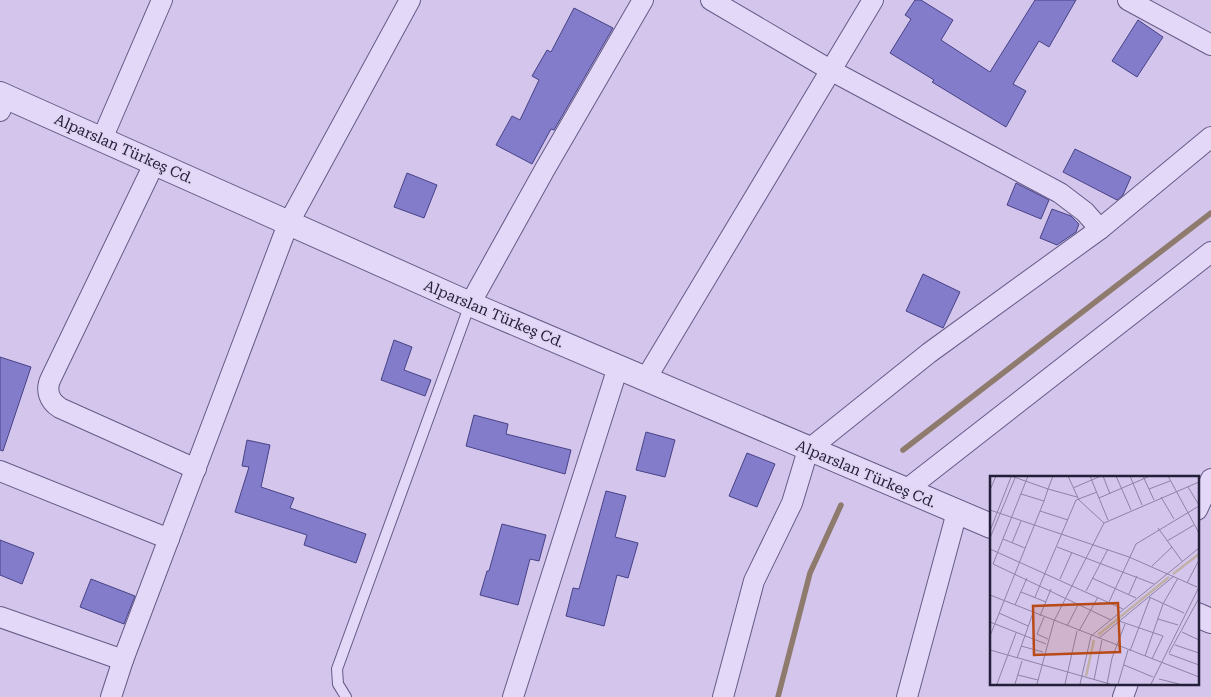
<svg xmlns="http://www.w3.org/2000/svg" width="1211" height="697" viewBox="0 0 1211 697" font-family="'Roboto Serif',serif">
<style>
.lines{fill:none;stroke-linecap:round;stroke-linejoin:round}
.stream{stroke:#8e7b6e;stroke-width:5.5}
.building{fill:#837cca;stroke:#474286}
.service-casing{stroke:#645c87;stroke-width:12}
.minor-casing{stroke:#645c87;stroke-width:22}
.tertiary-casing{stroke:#645c87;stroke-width:26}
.service{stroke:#e4d8f8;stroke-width:10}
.minor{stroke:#e4d8f8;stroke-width:20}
.tertiary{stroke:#e4d8f8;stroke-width:24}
.labels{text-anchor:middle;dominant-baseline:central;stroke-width:4;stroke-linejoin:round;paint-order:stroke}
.street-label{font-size:15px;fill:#231f38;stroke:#e1d5f4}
.inset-river{fill:none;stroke:#c0b0a7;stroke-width:2.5}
.inset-road{fill:none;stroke:#8d83a5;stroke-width:1}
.view{fill:#b74a17;fill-opacity:0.15;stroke:#b74a17;stroke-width:2.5}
.inset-edge{fill:none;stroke:#231f38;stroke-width:2.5}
</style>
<rect width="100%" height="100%" fill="#d4c5ed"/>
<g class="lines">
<g class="stream">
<path d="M903,450L1211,213"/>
<path d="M778,697L810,573L841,505"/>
</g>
</g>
<g class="building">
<path d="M915,0H921L953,20L941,40L990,72L1035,0H1076L1049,47L1039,41L1013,84L1026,91L1006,127L932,82L934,80L890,53L911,19L905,15Z"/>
<path d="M574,8L613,28L554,130L551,129L532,164L496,145L512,116L520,120L539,80L532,76L547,50L551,52Z"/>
<path d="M1138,20L1163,37L1137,77L1112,61Z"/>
<path d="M1075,149L1131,177L1123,195L1117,200L1063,172Z"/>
<path d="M407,173L437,185L424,218L394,207Z"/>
<path d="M1016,183L1049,200L1041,219L1007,205Z"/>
<path d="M1052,209L1071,216L1079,224L1076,232L1057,245L1040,238Z"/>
<path d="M923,274L960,292L943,328L906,311Z"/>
<path d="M394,340L412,347L404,370L431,380L425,396L381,380Z"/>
<path d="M0,357L31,367L3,451L0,450Z"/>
<path d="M474,415L508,424L506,434L571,450L565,474L466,446Z"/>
<path d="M646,432L675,440L665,477L636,470Z"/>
<path d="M247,440L270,445L261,487L294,498L290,508L366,534L356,563L304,545L307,535L235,512L249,467L242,466Z"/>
<path d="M747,453L775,464L757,507L729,496Z"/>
<path d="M606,491L626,496L615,537L638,543L628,578L617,575L604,626L566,616L573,588L579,589Z"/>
<path d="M502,524L546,535L539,561L530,559L518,605L480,595L487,571H489Z"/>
<path d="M0,540L34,553L22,584L0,575Z"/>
<path d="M91,579L135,596L124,624L80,607Z"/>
</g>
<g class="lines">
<defs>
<path id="service" d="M346,697L338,684L337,669L470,304"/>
<g id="minor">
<path d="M711,0L832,71L1060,193L1085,212L1100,229"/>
<path d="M1128,0L1211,45"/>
<path d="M0,111L6,97"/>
<path d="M102,139L162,0"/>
<path d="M155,162L51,378C45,390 49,401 60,408L196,469"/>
<path d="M470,304L545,169L643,0"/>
<path d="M645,380L873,0"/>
<path d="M0,471L169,539"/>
<path d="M906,490L1211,252"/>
<path d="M1197,510L1211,479"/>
<path d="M0,617L123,660"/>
<path d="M111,697L123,660L288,224L410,0"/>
<path d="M513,697L618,367"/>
<path d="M723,697L754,581L792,503L808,450L929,353L1100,229L1211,137"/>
<path d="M907,697L957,512"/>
<path d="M1123,697L1128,683"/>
</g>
<g id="tertiary">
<path d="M0,94L470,304L991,526"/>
<path d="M1197,615L1211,621"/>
</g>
</defs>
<use href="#service" class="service-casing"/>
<use href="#minor" class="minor-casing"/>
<use href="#tertiary" class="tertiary-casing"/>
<use href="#service" class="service"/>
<use href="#minor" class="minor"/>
<use href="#tertiary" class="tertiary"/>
</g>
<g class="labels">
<g class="street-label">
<text transform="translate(124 149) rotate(24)">Alparslan Türkeş Cd.</text>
<text transform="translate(494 314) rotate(23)">Alparslan Türkeş Cd.</text>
<text transform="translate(866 474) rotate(23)">Alparslan Türkeş Cd.</text>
</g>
</g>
<g transform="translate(990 476)">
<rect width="209" height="209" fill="#d4c5ed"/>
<path class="inset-river" d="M183,98L209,78M108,159L179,101M96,200L104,164"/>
<path class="inset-road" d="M21,0L58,13L54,25L31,18M38,0L3,88L121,144M63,0L58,13L87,21M100,0L118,44M113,0L120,18M126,0L141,34M140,0L152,29M153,0L164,24M178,0L209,57M198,11L209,29M83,12L111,0M159,13L180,5M0,14L6,0M171,21L184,43M109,22L160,0M0,34L139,81L207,111M50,35L78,44M114,47L209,6M168,52L192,85M0,55L21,1M0,62L25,2M13,63L35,72M177,65L204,49M22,67L31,45M67,71L164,108M0,73L133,133M162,90L182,71M102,102L146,122M70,103L82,76M197,107L209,84M96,115L118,73M31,116L56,126M139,118L147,100M0,119L209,201M45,121L86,24L107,16M159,121L194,137M119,126L146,68L209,30M25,129L37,102M9,137L38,150M50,140L61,113M54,141L47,158L58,163M168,143L188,149M129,145L173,160L162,183M0,146L56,168M77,150L89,127M89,155L108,121M192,156L209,164M0,160L54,25M109,162L184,100M185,169L209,177M31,170L53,176M0,174L120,208M140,175L160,122M179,177L209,122M179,178L209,189M155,180L173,128L188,102M27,182L43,137M134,189L163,201M28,199L48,204M169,203L189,208M104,204L112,164M7,208L26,157M25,208L32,185M47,208L64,145L114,47L89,24L78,0M75,208L87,155M90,208L101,160L209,72M117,208L122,182L135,148M128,208L138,174M161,208L209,111"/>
<path class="view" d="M128,127L130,176L44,179L43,130Z"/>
<rect width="209" height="209" class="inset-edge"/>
</g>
</svg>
